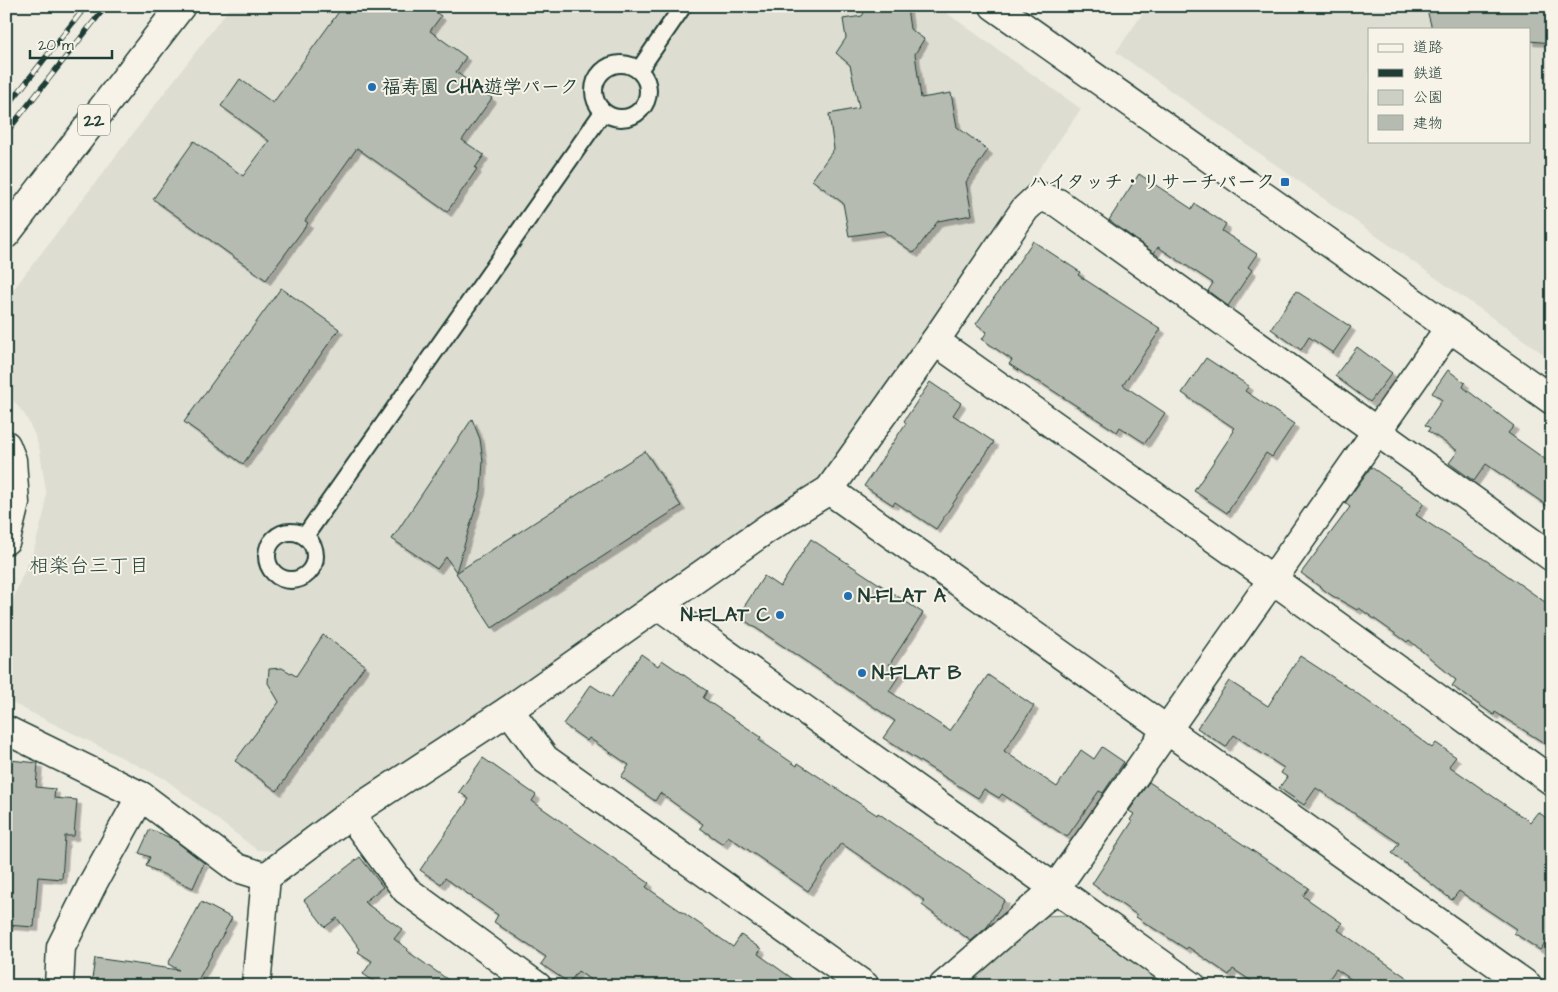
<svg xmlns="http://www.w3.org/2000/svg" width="1558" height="992" viewBox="0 0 1558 992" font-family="'Architects Daughter','Klee One',sans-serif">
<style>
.built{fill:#ddddd2;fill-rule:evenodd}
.green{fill:#cccfc4;stroke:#76867c}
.building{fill:#b5bbb0;stroke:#1f3d34;filter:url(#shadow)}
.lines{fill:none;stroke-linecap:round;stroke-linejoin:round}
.lane-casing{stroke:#1f3d34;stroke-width:20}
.street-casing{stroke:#1f3d34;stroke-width:31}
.secondary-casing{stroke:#1f3d34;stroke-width:31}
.primary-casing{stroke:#1f3d34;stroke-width:31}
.lane{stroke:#f7f3e8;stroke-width:16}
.street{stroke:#f7f3e8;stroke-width:28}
.secondary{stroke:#f7f3e8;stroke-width:28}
.primary{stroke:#f7f3e8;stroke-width:28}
.rail-casing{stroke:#1f3d34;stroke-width:5.5}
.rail{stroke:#f7f3e8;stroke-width:4;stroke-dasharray:11;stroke-linecap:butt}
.poi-dot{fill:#1f6fb2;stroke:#f7f3e8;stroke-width:2}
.labels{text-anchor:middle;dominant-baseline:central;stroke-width:4;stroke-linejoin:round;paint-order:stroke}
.shield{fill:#f7f3e8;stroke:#60746a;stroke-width:1}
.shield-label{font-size:18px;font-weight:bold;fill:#1f3d34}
.poi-label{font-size:19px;font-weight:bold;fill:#1f3d34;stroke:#f7f3e8;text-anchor:start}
.neighbourhood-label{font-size:20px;fill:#1f3d34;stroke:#f7f3e8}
</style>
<defs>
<filter id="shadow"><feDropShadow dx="4.5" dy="4.5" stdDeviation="0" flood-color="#0004"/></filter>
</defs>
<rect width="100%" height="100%" fill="#eeece1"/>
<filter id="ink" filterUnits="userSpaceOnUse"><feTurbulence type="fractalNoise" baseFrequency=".02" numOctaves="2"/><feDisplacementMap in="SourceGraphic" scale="10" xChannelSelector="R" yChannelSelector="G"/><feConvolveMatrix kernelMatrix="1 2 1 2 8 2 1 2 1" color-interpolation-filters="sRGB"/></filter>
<g filter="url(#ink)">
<g class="built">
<path d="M231,6H937L1081,109L821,482L275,851L257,850L165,779L6,700V615L35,546L45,509L46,492L40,451L33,431L25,415L6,392V299Z"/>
<path d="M1148,6H1552V360L1116,52ZM1369,29H1529V141H1369Z"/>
</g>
<path class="green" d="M1070,915L1171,986H965L1041,916Z"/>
<g class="building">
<path d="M343,6H427L441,16L430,31L466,57L456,72L492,98L462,140L484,155L475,168L477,169L447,212L357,148L305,221L308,223L266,280L153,199L194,141L243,176L269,141L221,106L240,79L273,103Z"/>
<path d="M868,6H879L885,11L907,8L910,29L924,39L915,54L921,98L951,93L957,127L988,150L966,182L972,215L938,221L914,253L883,231L849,236L843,203L812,180L834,149L829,114L859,108L850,65L836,53L846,38L843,19L862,16Z"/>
<path d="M1426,6H1552V43L1529,41V29H1432Z"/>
<path d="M1139,174L1192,209L1195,204L1226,224L1222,231L1257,254L1248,267L1252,270L1228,306L1208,291L1213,283L1158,247L1154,253L1109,220Z"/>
<path d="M1033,241L1080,272L1078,275L1161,329L1123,385L1165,413L1145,443L1120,427L1117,432L1038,381L1037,382L1009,364L1012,360L982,339L987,332L976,324Z"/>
<path d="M281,288L339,329L243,464L184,422Z"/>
<path d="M1296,291L1351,327L1333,353L1309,337L1301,350L1271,329Z"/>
<path d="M1357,347L1392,373L1370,402L1335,376Z"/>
<path d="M1206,358L1249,386L1245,391L1294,424L1272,457L1266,453L1227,513L1194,491L1234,431L1232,430L1234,428L1182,393Z"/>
<path d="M1448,370L1465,383L1463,387L1514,426L1508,433L1552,464V509L1486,464L1474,481L1449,463L1458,451L1428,431L1430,428L1425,425L1442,400L1432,393Z"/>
<path d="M930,382L961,403L953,415L994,442L936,529L895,502L893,505L864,486L906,423L904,421Z"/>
<path d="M472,419L480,439L483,461L481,490L456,572L446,557L437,569L392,539Z"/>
<path d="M645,451L681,506L492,628L456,573Z"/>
<path d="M1371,467L1424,503L1416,515L1487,561L1552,607V748L1495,712L1494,715L1452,686L1456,680L1409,640L1407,642L1359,608L1357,610L1331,595L1301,573L1350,507L1345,503Z"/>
<path d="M811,539L923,613L889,665L901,673L889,691L950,731L988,675L1034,706L1004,751L1057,787L1081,750L1094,759L1102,747L1124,762L1103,793L1099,791L1067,837L1002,794L999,798L984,789L978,798L883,738L895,721L738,616L764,576L780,587Z"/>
<path d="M323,635L365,665L277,791L235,761L279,702L268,683L269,669L282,668L296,676Z"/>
<path d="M641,654L658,666L662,660L707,691L703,698L761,737L759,740L797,766L798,763L877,815L878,813L1005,900L987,927L971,941L922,905L925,901L841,843L808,891L728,836L723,844L700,828L703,824L660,793L655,801L621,777L629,765L589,738L587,741L563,724L591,685L611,698Z"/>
<path d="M1300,656L1351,689L1432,748L1436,743L1456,757L1449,766L1530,822L1538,812L1552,822V933L1540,950L1514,933L1516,929L1459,891L1452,900L1392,853L1399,843L1316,788L1304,805L1279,788L1287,777L1281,773L1284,768L1234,735L1226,747L1197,728L1229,681L1268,706Z"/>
<path d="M483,758L536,795L532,801L649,883L646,887L733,947L741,935L761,949L758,954L803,986H599L578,971L569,983L541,964L546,957L494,922L498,915L445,878L441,884L420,870L469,799L459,792Z"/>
<path d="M10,760L38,763L36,787L55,789L54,798L77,800L74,836H65L62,879L38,877L34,927L6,925V807Z"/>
<path d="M1149,782L1309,888L1303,896L1342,923L1338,930L1419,986H1361L1336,969L1324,986H1259L1233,969L1229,975L1188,947L1186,949L1136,917L1137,915L1092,884L1132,822L1130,820L1134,814L1129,811Z"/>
<path d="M150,829L173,839L204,863L193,888L146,866L150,857L139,853Z"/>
<path d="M360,857L383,887L364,902L402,929L394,939L408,949L407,951L457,986H381L363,974L372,961L358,952L360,949L337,918L325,927L304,900Z"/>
<path d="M201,902L232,918L198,980L196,979L195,986H91L95,958L179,970L168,964Z"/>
</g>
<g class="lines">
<defs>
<g id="lane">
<circle cx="621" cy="91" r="27"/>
<path d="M639,70L683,6"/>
<circle cx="291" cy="556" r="24"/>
<path d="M305,536L603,112"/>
</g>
<g id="street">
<path d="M935,341L1272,579L1552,781"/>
<path d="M829,490L1528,986"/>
<path d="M658,605L1192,986"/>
<path d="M509,710L545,759L865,986"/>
<path d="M6,730L141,796L237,868L266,877"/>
<path d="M350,814L406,890L537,986"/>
<path d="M59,986L61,947L94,881L141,796"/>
<path d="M256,986L266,877L350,814L509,710L768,528L829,490L935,341L1025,209L1039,196L1058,203L1552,557"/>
<path d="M943,986L1055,889L1450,327"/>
</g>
<g id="secondary">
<path d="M994,6L1552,400"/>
<path d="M6,445L12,460L15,503L6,540"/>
</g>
<path id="primary" d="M6,234L181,6"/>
</defs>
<use href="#lane" class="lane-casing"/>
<use href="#street" class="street-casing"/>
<use href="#secondary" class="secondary-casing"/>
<use href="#primary" class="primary-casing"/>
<use href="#lane" class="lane"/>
<use href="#street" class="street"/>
<use href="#secondary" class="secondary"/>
<use href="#primary" class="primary"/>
<defs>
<g id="rail">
<path d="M6,108L86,6"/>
<path d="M6,133L106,6"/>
</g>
</defs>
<use href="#rail" class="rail-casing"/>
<use href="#rail" class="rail"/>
</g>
</g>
<g class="poi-dot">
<circle cx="372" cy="87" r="5"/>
<rect x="1280" y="177" width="10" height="10" rx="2.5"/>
<circle cx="848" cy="596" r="5"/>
<circle cx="780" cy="615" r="5"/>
<circle cx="862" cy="673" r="5"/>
</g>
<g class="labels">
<rect class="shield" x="78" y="104.5" width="32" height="31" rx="4"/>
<g class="shield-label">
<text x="94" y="120">22</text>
</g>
<g class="poi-label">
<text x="382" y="87">福寿園 CHA遊学パーク</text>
<text x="1275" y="182" text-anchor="end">ハイタッチ・リサーチパーク</text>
<text x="858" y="596">N-FLAT A</text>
<text x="770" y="615" text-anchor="end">N-FLAT C</text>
<text x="872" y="673">N-FLAT B</text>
</g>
<g class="neighbourhood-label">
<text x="89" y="566">相楽台三丁目</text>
</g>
</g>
<rect width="1558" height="992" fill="none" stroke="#f7f3e8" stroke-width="25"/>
<rect x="12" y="12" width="1533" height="967" fill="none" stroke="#1f3d34" stroke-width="2" filter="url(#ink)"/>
<rect x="1368" y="28" width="162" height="115" fill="#f7f3e8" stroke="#a1aaa0"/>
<rect x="1378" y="44" width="25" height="8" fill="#f7f3e8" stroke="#a1aaa0"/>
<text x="1413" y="52" font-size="15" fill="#1f3d34">道路</text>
<rect x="1378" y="69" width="25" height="8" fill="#1f3d34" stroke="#a1aaa0"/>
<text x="1413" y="78" font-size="15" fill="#1f3d34">鉄道</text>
<rect x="1378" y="90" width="25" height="15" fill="#cccfc4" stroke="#a1aaa0"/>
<text x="1413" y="102" font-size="15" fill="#1f3d34">公園</text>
<rect x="1378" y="115" width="25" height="15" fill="#b5bbb0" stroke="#a1aaa0"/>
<text x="1413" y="128" font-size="15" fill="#1f3d34">建物</text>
<path d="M30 50v8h82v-8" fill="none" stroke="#1f3d34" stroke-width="2.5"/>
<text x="38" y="50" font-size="15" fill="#1f3d34" stroke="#f7f3e8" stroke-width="4" paint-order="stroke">20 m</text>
</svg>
